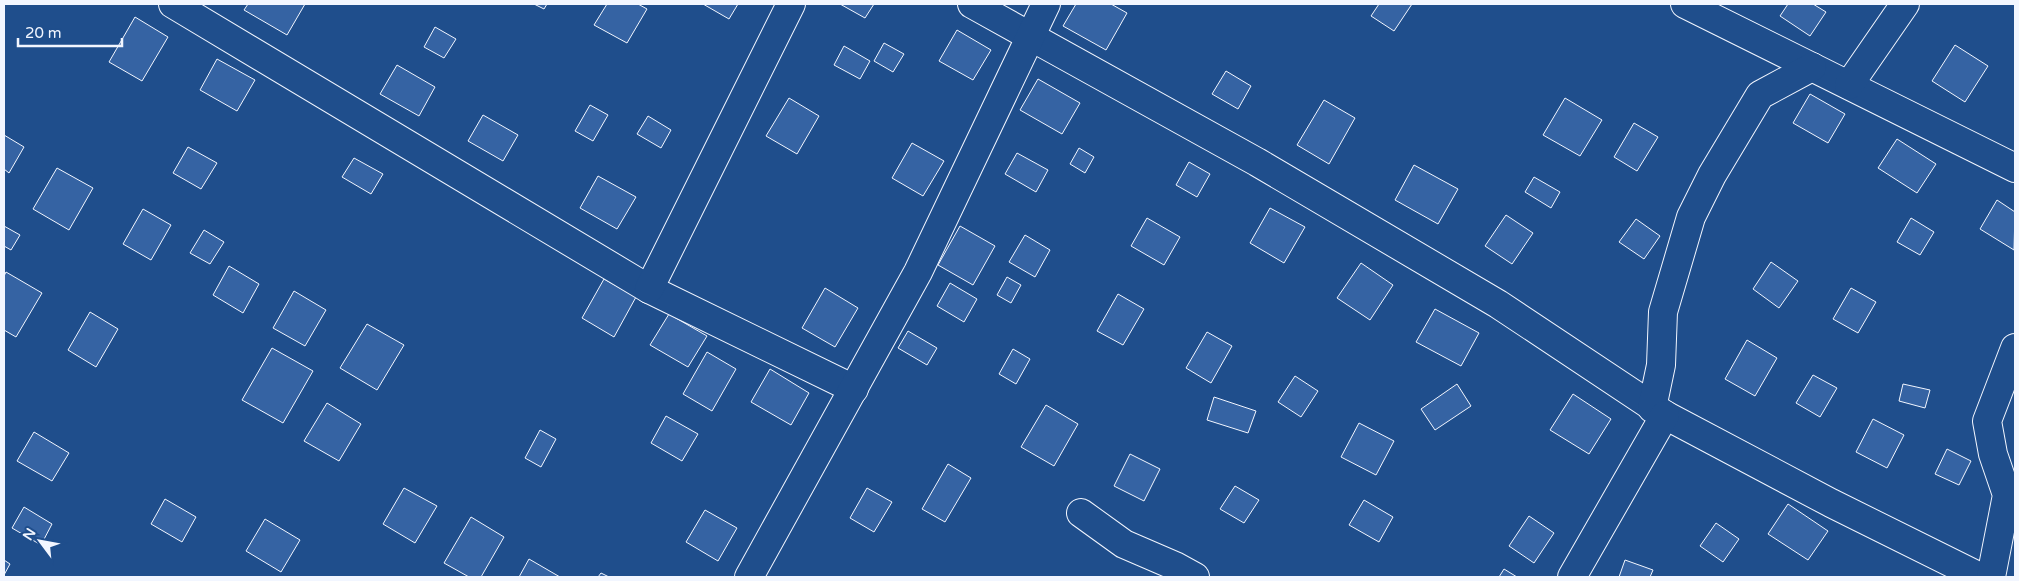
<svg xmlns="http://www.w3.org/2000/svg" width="2019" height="581" viewBox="0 0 2019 581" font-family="'Varela Round',sans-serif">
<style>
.building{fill:#3563a3;stroke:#f2f6ff}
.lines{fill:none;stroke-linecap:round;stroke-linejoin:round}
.minor-casing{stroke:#f2f6ff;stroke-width:30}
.minor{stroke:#1f4e8c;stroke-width:28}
</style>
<rect width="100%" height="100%" fill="#1f4e8c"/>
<g class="building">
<path d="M248,4H305L287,35L244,10Z"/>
<path d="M534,4H547L544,9Z"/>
<path d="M607,4H638L647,9L627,43L594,25Z"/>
<path d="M703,4H738L729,19Z"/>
<path d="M840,4H874L865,18Z"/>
<path d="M1076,4H1111L1127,13L1106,50L1063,26Z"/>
<path d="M1379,4H1412L1394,31L1371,16Z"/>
<path d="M1788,4H1813L1826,12L1810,36L1780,16Z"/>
<path d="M135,17L168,37L142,81L109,62Z"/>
<path d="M435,27L456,39L444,58L424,47Z"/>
<path d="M957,30L991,50L973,80L939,61Z"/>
<path d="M884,43L904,54L893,72L874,61Z"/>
<path d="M1955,45L1988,66L1965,102L1932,81Z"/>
<path d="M844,46L870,61L860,79L834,65Z"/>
<path d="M217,59L255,80L237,111L200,90Z"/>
<path d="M397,65L435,87L419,116L380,94Z"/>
<path d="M1226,71L1251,86L1238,109L1212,94Z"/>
<path d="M1038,79L1080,103L1062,134L1020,110Z"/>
<path d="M1810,94L1845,114L1828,143L1793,123Z"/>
<path d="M789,98L819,116L797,154L766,136Z"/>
<path d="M1565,98L1602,120L1580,156L1543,135Z"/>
<path d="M1324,100L1355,118L1329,164L1297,145Z"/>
<path d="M590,105L608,115L593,141L575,131Z"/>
<path d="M483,115L518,135L503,161L468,141Z"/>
<path d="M648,116L671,130L661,148L637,134Z"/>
<path d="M1634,123L1658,137L1637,171L1614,157Z"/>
<path d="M4,135L24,147L9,173L4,169Z"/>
<path d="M1897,139L1936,164L1917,193L1878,168Z"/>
<path d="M912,143L944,161L923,196L892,178Z"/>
<path d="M188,147L217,163L201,189L173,173Z"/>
<path d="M1079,148L1094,157L1085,173L1070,164Z"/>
<path d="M1017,153L1048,170L1036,192L1005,174Z"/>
<path d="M354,158L383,174L371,194L342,177Z"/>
<path d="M1189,162L1210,174L1197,197L1176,185Z"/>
<path d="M1414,165L1458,189L1438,224L1395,200Z"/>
<path d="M57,168L93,188L69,230L33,209Z"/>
<path d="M598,176L636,197L617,229L580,208Z"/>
<path d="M1534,177L1560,192L1551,208L1525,192Z"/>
<path d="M1997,200L2015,212L2014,250L1980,229Z"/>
<path d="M1270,208L1305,227L1284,263L1250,243Z"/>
<path d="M143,209L171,225L151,260L123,244Z"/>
<path d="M1506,215L1533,233L1512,264L1485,246Z"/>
<path d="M1147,218L1180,237L1164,265L1131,246Z"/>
<path d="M1911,218L1934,232L1920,255L1897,242Z"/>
<path d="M1636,219L1660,236L1644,259L1619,242Z"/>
<path d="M4,226L20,235L11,250L4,246Z"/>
<path d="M960,226L995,246L973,285L938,265Z"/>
<path d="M204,230L224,242L210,264L190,253Z"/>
<path d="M1025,235L1050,250L1035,277L1009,262Z"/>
<path d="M1771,262L1798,281L1779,308L1753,289Z"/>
<path d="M1361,263L1393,285L1370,320L1337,298Z"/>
<path d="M229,266L259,284L243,313L213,295Z"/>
<path d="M6,272L42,293L16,337L4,330V276Z"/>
<path d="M1007,277L1021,285L1011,303L997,295Z"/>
<path d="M604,279L636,297L614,337L582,318Z"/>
<path d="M950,283L977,299L964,322L937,306Z"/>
<path d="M825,288L858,308L835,347L802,328Z"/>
<path d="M1851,288L1876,302L1858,333L1833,319Z"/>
<path d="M294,291L326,310L305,346L273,328Z"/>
<path d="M1118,294L1144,309L1123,345L1097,331Z"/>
<path d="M1435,309L1479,333L1461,366L1416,342Z"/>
<path d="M90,312L118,329L96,367L68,350Z"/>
<path d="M669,314L707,336L688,367L650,345Z"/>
<path d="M367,324L404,345L377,390L340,368Z"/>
<path d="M908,331L937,348L927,365L898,348Z"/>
<path d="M1207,332L1232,346L1211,383L1186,368Z"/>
<path d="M1747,340L1777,358L1755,396L1725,379Z"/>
<path d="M272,348L313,371L283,423L242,400Z"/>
<path d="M1013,349L1030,359L1016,384L999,374Z"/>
<path d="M707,352L736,369L712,411L683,394Z"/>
<path d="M770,369L809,393L791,425L751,402Z"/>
<path d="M1813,375L1837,388L1820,417L1796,403Z"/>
<path d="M1295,376L1318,391L1301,417L1278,402Z"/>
<path d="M1457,384L1471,406L1435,430L1421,409Z"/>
<path d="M1903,384L1930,390L1925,408L1899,401Z"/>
<path d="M1573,394L1611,419L1589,454L1550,430Z"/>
<path d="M1214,397L1256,411L1248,433L1207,420Z"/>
<path d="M327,403L361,424L339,461L304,441Z"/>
<path d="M1046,405L1078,424L1054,466L1021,447Z"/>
<path d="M666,416L698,434L682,461L651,443Z"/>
<path d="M1873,419L1904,435L1887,468L1856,452Z"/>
<path d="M1359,423L1394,441L1376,475L1341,457Z"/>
<path d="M540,430L556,439L541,467L525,458Z"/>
<path d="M34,432L69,453L52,481L17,461Z"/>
<path d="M1947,449L1971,461L1959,485L1935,474Z"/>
<path d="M1130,454L1160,469L1144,501L1114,486Z"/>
<path d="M948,464L971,478L945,522L922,509Z"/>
<path d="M1235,486L1259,500L1244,523L1220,509Z"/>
<path d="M404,488L437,506L415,543L383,524Z"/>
<path d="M867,488L892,502L874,532L850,518Z"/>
<path d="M165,499L196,517L182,542L151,524Z"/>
<path d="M1364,500L1393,517L1379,542L1349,525Z"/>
<path d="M1788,504L1828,531L1808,560L1768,534Z"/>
<path d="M24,507L52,524L41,545L12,528Z"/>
<path d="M705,510L737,528L718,561L686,542Z"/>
<path d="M1529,516L1554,533L1534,563L1509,546Z"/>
<path d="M471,517L504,537L481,577H469L444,563Z"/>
<path d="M265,519L300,540L281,572L246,551Z"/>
<path d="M1716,523L1739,539L1723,562L1700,546Z"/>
<path d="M529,559L560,577H519Z"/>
<path d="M4,560L10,564L4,575Z"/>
<path d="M1625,560L1653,570L1650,577H1619Z"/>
<path d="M1504,569L1517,577H1499Z"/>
<path d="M601,573L609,577H598Z"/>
</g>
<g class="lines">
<defs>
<g id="minor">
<path d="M173,4L649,289L854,389"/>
<path d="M972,4L1257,162L1498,304L1665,415L1831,503L1980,577"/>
<path d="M1685,4L2015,168"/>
<path d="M1849,85L1905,4"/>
<path d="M649,289L791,4"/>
<path d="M1652,408L1661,365L1663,312L1691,217L1712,175L1760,95L1812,67"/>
<path d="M1081,513L1124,544L1175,566L1195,577"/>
<path d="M749,577L918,272L1046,4"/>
<path d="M1572,577L1665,415"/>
<path d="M1991,577L2007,495L1993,454L1987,421L2015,348"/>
</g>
</defs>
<use href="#minor" class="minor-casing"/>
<use href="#minor" class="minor"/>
</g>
<rect width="2019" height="581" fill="none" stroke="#f2f6ff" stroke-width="10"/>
<g transform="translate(40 541) rotate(302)" stroke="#1f4e8c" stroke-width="4" paint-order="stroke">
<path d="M0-4L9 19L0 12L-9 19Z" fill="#f2f6ff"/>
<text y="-8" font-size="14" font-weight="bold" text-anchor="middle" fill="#f2f6ff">N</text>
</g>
<path d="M18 38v8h104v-8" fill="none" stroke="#f2f6ff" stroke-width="2.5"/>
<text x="25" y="38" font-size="15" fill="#f2f6ff" stroke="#1f4e8c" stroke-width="4" paint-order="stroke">20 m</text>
</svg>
